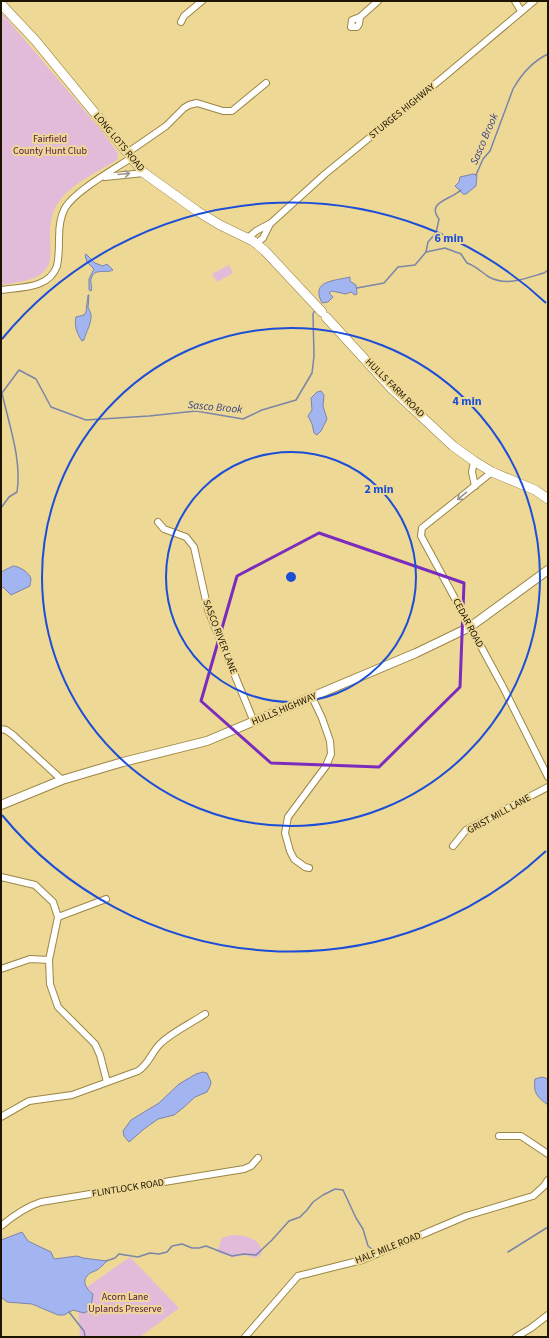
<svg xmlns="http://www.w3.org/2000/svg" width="549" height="1338" viewBox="0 0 549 1338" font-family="'Source Sans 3',sans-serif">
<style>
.green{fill:#e2bbdb}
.water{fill:#a3b5f1;stroke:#7b85a9}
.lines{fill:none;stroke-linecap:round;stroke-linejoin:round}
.stream{stroke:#7b85a9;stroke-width:1.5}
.minor-casing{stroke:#9b8645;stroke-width:8}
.tertiary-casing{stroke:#9b8645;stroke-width:10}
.secondary-casing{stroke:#9b8645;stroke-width:10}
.minor{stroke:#fff;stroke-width:6}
.tertiary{stroke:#fff;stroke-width:8}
.secondary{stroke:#fff;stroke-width:9}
.oneway{stroke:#99958c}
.marked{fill:none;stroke:#7b2cbf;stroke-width:3;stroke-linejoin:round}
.ring{fill:none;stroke:#1d4ed8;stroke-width:2}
.labels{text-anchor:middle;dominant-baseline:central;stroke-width:4;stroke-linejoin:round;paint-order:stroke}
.street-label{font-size:10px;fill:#1d1400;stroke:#eed895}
.park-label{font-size:10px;fill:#50104a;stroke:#eed895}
.water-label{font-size:11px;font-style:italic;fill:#334187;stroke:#eed895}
.centre{fill:#1d4ed8;stroke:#eed895;stroke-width:2}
.ring-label{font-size:12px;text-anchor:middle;font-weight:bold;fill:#1d4ed8;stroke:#eed895;stroke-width:4;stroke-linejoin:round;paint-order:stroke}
</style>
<rect width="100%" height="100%" fill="#eed895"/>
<g class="green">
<path d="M1,12L101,130L118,153L117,160C99,171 69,185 58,203C53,211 50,221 50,230C49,249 57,268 34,278C24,282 11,283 1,285Z"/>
<path d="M229,265L233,273L217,282L212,274Z"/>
<path d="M232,1235C244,1235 261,1238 262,1253L259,1256L254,1258L246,1255L233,1257L219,1253L218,1249L222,1238Z"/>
<path d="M130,1257L179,1308L140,1337H80L77,1294Z"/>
</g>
<g class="water">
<path d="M473,174L477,175L476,186L466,194H463L455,186L459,182L460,177Z"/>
<path d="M86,254L95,263L103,266L107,264L113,270C106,274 94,267 91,279C90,284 93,286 91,291L89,290V279L94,269L87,262L85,255Z"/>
<path d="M350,277V281L356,285L357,294L355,295L351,292L346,294L332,291L329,293L333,297L328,302L322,303C310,280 335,281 350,277Z"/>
<path d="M88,295H89L88,308C96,317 86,331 84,340L82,341C77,334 74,326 76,317L84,315L86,312Z"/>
<path d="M321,391L324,395L323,406L327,419L321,431L317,435L314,433L312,424L308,416L312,410L311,398L317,392Z"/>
<path d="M13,566C19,566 30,573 31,579C31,581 30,584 30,586L11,595L4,588L1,587V572Z"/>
<path d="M203,1072L207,1073L211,1082L210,1086L207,1092L195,1097L183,1108L174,1115L158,1119L144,1129L129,1142L124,1136L123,1131L131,1120L159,1103L179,1084L196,1074Z"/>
<path d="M542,1077L548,1079V1105C537,1097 533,1093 535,1079Z"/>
<path d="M22,1232L28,1241L51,1252L54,1259L77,1256L83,1258L107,1261C104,1264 100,1268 97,1270C94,1272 90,1272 88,1275C81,1281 87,1290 93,1294L91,1307L88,1311L84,1313L73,1310L64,1315H58L32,1304L7,1302L1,1297V1240Z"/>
</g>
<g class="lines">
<g class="stream">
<path d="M476,175L483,159L490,151L513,89C521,75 533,61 548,54"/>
<path d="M426,252L445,248L461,254L467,263C476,266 481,272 489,277C508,287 525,278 544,273L548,270"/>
<path d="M357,288L384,283L398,267L415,265L426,252L428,242L436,233L439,219C426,202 450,200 461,190"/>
<path d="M1,508L9,497L17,492C22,460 9,425 2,393L19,370L36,379L51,407L86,420L149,416L196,411L243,419L262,410L296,400L312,373L314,356L313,314L315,310"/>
<path d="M508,1252L548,1227"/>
<path d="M106,1261L115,1258L119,1254L138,1257L150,1253L159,1254L167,1252L172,1246L182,1244L192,1248H199L206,1246L232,1256L244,1254L256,1255L272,1240L289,1221L300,1217L307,1210L313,1202L323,1195L335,1189L343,1190L356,1218L363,1229L368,1246L373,1250"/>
<path d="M69,1312L84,1331L85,1337"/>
</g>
<defs>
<g id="minor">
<path d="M515,1L521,11"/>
<path d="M360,17L359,24L357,27H351L352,20L360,17L378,1"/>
<path d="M181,22L184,16L202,1"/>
<path d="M127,153L166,126L184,108L189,105L197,103L223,111H232L266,83"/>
<path d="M105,177L144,173"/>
<path d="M248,238L256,231L271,223L325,174L440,80L534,1"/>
<path d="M256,244L263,238L270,224"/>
<path d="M1,290C21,287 49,289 57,266C59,257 59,247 59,238C59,228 60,217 65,208C75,191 113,170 131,158"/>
<path d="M474,461L472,472L475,486"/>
<path d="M492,472L422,528L421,536L503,687L548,777"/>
<path d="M158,522L164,529L186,537L194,547L208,610L254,722"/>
<path d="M1,729L6,730L13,735L62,780"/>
<path d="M453,846L466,830L548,787"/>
<path d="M309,868L305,867L294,859L290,851L285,833L288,817L326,766L331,754L330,741L322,718L312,697"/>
<path d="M1,877L35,885L53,902L58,917L49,960L50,984L58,1007L95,1044L100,1055L107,1082"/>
<path d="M58,917L106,899"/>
<path d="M1,969L30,959L49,960"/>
<path d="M1,1117L29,1101L72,1095L138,1071C149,1064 151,1053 160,1044C172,1032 190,1024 205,1014"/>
<path d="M499,1136H521L548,1154"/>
<path d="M1,1226C13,1216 25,1207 41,1202L244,1169L251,1166L258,1158"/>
<path d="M245,1337L298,1276L362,1260L466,1216L533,1196L544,1186L548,1180"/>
<path d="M516,1337L531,1328L548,1315"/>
</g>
<path id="tertiary" d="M1,805L62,780L123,762L207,741L416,653L470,627L548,570"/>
<g id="secondary">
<path d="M1,4L35,40L144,173L197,211L220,225L253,241L265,251L322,312"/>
<path d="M326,317L391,388L453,446L474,461L492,472L535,490L548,499"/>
</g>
</defs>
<use href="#minor" class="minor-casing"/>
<use href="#tertiary" class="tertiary-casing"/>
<use href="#secondary" class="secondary-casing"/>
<use href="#minor" class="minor"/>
<use href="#tertiary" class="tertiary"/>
<use href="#secondary" class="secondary"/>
</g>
<defs><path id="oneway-shaft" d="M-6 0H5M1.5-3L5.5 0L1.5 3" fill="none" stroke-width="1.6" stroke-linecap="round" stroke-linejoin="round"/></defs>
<g class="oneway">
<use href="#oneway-shaft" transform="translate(124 174) rotate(-5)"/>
<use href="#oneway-shaft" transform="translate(462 496) rotate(141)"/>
</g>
<path class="marked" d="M319,533L464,583L460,687L379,767L271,763L201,701L237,576Z"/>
<g class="ring">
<circle cx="291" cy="577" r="125"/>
<circle cx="291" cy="577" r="249"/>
<path d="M546 851A374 374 0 0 1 2 815M2 339A374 374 0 0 1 546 303"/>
</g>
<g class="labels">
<g class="street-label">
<text transform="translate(402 111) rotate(-39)">STURGES HIGHWAY</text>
<text transform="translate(119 142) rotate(50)">LONG LOTS ROAD</text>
<text transform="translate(395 388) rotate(45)">HULLS FARM ROAD</text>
<text transform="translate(468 623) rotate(62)">CEDAR ROAD</text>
<text transform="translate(220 637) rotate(69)">SASCO RIVER LANE</text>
<text transform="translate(284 709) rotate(-23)">HULLS HIGHWAY</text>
<text transform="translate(499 814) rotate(-29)">GRIST MILL LANE</text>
<text transform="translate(128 1188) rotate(-9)">FLINTLOCK ROAD</text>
<text transform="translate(388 1248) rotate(-22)">HALF MILE ROAD</text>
</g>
<g class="park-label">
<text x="50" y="139">Fairfield<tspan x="50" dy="12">County Hunt Club</tspan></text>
<text x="125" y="1297">Acorn Lane<tspan x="125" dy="12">Uplands Preserve</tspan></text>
</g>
<g class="water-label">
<text transform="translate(484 139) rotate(-67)">Sasco Brook</text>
<text transform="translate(215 407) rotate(5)">Sasco Brook</text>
</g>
</g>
<circle cx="291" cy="577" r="6" class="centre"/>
<g class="ring-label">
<text x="449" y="242">6 min</text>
<text x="467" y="405">4 min</text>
<text x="379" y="493">2 min</text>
</g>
<rect width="549" height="1338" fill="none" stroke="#1d1400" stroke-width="4"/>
</svg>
